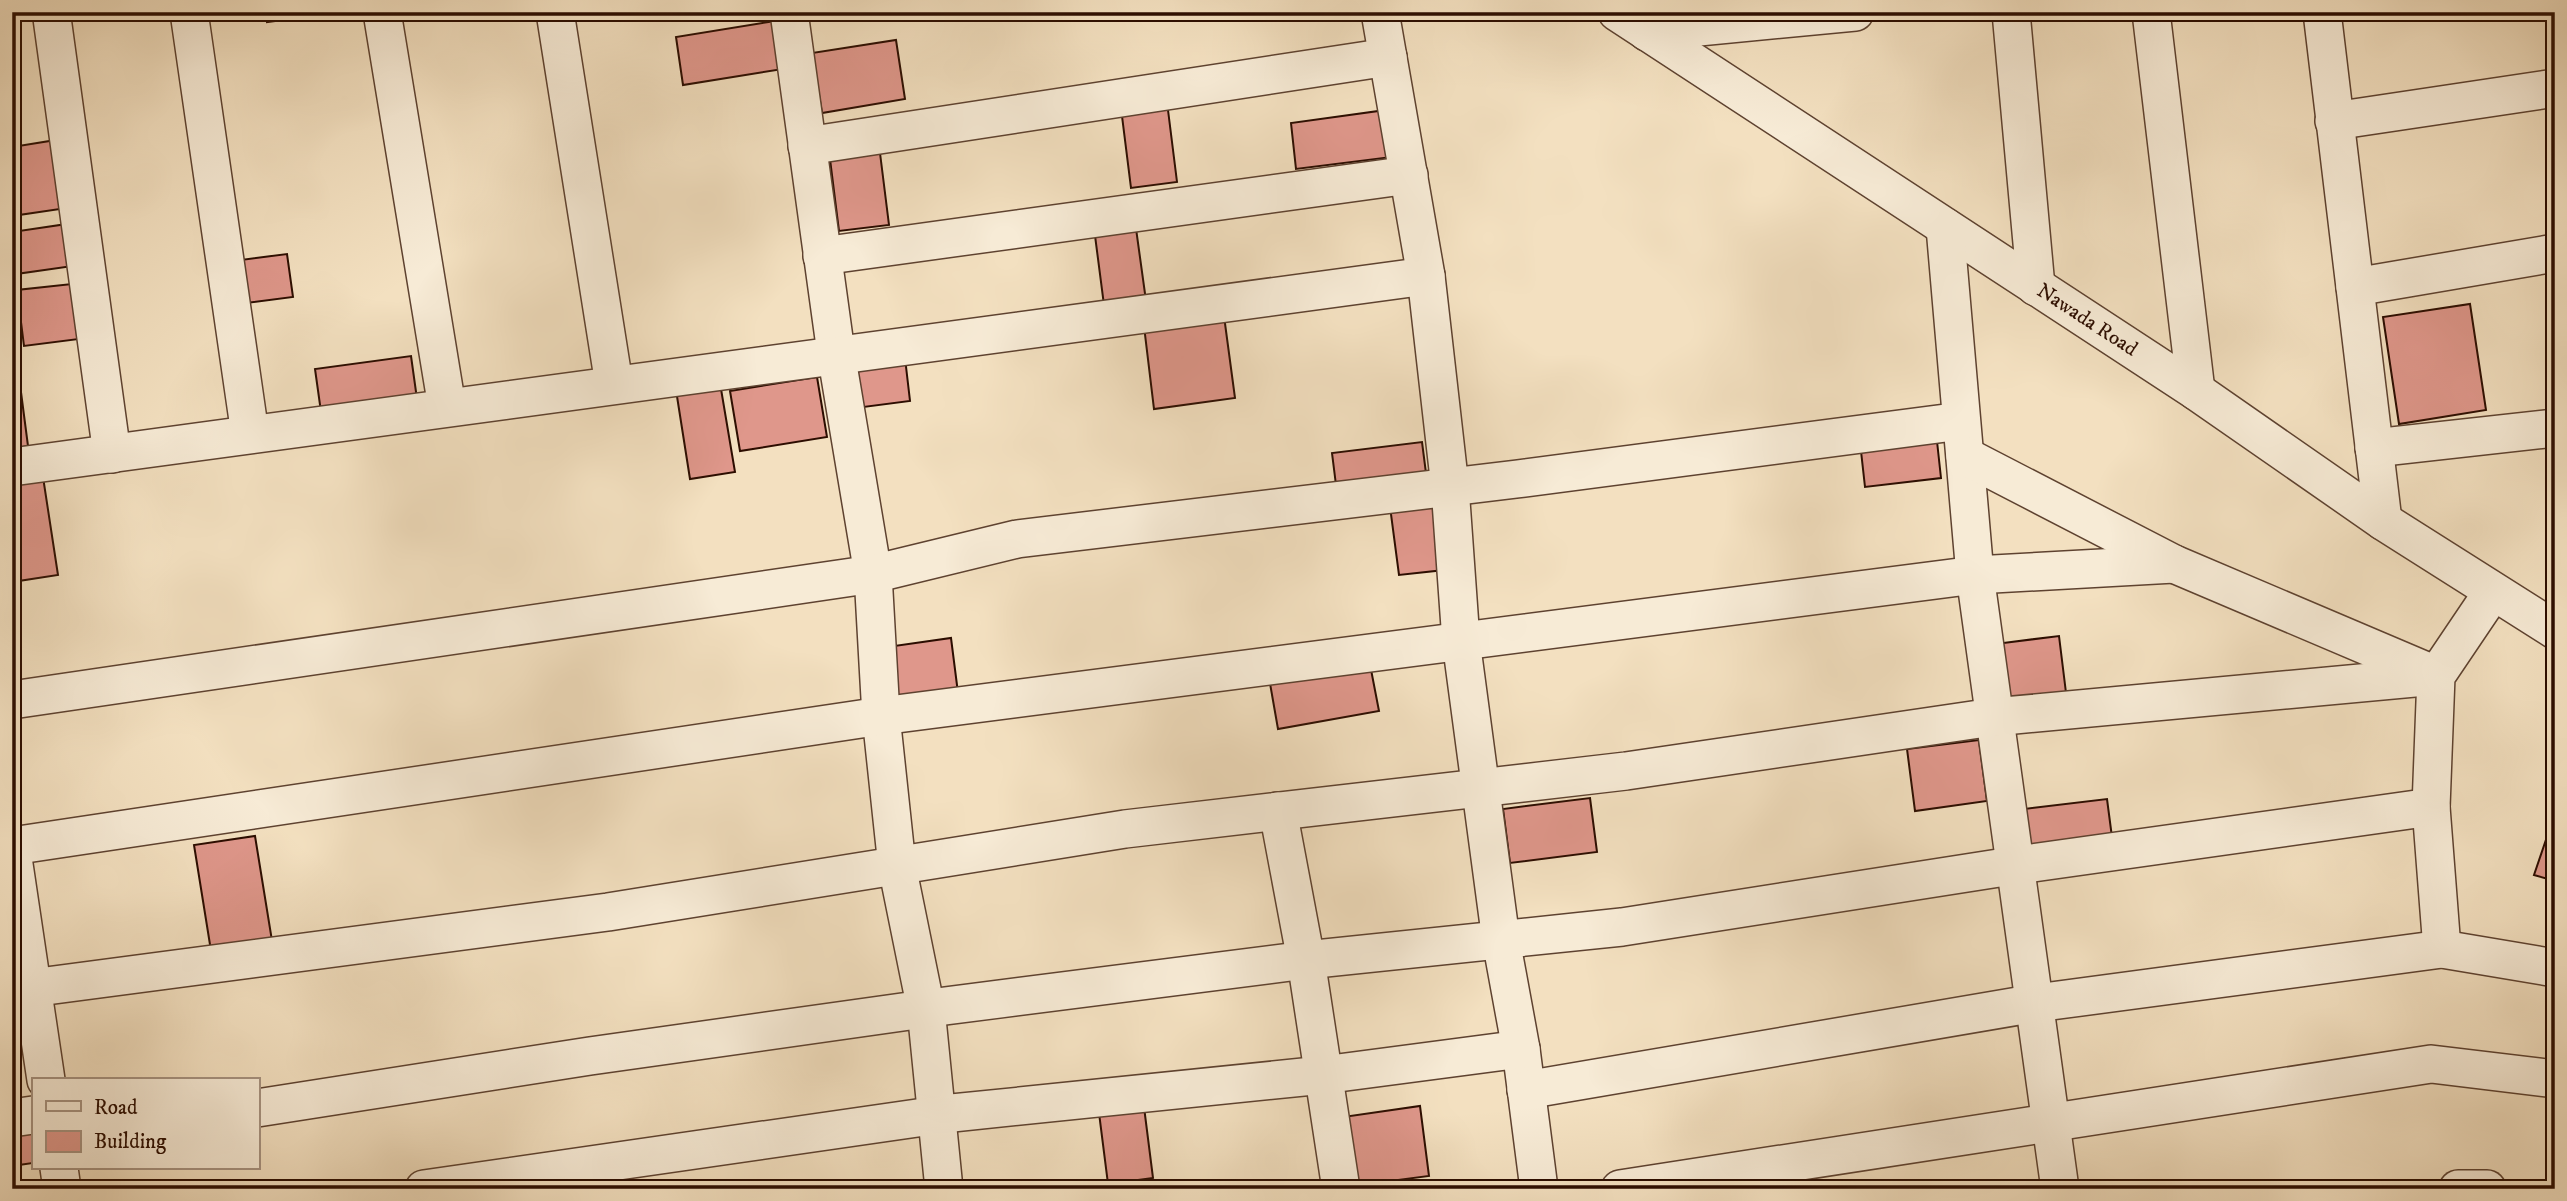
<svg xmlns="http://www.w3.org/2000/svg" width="2567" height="1201" viewBox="0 0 2567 1201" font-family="'IM FELL DW Pica',serif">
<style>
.building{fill:#df978b;stroke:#2c0d00;stroke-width:2}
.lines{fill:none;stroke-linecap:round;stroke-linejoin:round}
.minor-casing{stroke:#5e4230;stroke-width:40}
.minor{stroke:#f7ebd6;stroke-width:37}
.labels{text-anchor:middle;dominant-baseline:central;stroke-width:7;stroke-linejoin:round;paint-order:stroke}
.street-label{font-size:21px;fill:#2c0d00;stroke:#f7ebd6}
</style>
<rect width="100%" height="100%" fill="#f3e0c0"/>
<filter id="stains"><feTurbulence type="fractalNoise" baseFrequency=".00286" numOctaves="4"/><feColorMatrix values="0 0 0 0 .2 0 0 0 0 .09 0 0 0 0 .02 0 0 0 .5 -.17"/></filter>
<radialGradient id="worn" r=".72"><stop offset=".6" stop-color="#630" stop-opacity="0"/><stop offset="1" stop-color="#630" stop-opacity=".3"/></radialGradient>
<g class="building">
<path d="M266,12H342L267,22Z"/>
<path d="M775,21L783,69L683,85L676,37Z"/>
<path d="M896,40L905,99L822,113L812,53Z"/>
<path d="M1166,94L1177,182L1131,188L1120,100Z"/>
<path d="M1386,110L1392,157L1296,169L1291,123Z"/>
<path d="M878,137L889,225L839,231L828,143Z"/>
<path d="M56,140L67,208L12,216V147Z"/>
<path d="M1134,214L1147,308L1105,313L1093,220Z"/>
<path d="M67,224L73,266L16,274L12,232Z"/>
<path d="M287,254L293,297L238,304L233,261Z"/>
<path d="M81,283L87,338L24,346L17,290Z"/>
<path d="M2470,304L2486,410L2399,424L2383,317Z"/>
<path d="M1224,316L1235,398L1154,409L1144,326Z"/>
<path d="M12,323L28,446L12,449Z"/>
<path d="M411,356L417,399L321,412L315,369Z"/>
<path d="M905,358L910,401L856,408L850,365Z"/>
<path d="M817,377L827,437L740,451L730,391Z"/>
<path d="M720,383L735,472L690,479L676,390Z"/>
<path d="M1936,432L1941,478L1865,487L1860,442Z"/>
<path d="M1422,442L1427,481L1337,493L1332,453Z"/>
<path d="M43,477L58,575L12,582V482Z"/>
<path d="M1434,493L1444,570L1399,575L1389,499Z"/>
<path d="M2059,636L2067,701L2003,710L1995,644Z"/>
<path d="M951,638L958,693L894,701L887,647Z"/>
<path d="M1368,654L1379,711L1278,729L1268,672Z"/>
<path d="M1979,740L1987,801L1915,811L1907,749Z"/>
<path d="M1590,798L1597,852L1510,863L1503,809Z"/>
<path d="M2107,799L2113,845L2030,856L2024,809Z"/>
<path d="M2555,813V881L2534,875Z"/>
<path d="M255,836L273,947L212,957L194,845Z"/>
<path d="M1143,1099L1153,1178L1108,1184L1098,1105Z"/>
<path d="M1420,1106L1429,1176L1352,1186L1343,1117Z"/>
<path d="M33,1126V1163L12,1166V1129Z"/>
</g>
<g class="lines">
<defs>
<g id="minor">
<path d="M189,12L250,434"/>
<path d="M382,12L447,407"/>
<path d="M555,12L614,384"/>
<path d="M789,12L836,353L873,574L881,716L897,866L926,1009L944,1189"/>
<path d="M1380,12L1426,276L1450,487L1461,641L1501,940L1521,1049L1539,1189"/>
<path d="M1617,12L2196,391L2383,521L2555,630"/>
<path d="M2011,12L2036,287"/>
<path d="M2151,12L2196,391"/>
<path d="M2322,12L2383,521"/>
<path d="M52,18L112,454"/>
<path d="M1647,32L1855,12"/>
<path d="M2334,121L2555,88"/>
<path d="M807,146L1388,57"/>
<path d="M1945,227L1975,575L2060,1189"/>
<path d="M822,256L1409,175"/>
<path d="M2355,287L2555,253"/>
<path d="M2374,448L2555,428"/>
<path d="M1965,456L2174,564L2433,674"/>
<path d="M12,467L1426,276"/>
<path d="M12,700L873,574L1017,539L1517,479L1961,421"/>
<path d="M1278,811L1306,960L1341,1189"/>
<path d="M12,846L881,716L1975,575L2174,564"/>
<path d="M12,851L46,1080"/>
<path d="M2442,949L2431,807L2436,676L2492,593"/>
<path d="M31,988L608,912L1125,829L1626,771L1993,717L2436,676"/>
<path d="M1526,1090L2036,1003L2442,949L2555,968"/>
<path d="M257,1108L590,1056L945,1006L1306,960L1622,927L2018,865L2431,807"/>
<path d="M12,1118L33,1115"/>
<path d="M59,1168L62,1189"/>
<path d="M424,1189L952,1113L1323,1075L1521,1049"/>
<path d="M1620,1189L2431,1064L2555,1079"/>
<path d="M2458,1189H2487"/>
</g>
</defs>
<use href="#minor" class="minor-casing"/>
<use href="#minor" class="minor"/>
</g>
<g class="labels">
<g class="street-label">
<text transform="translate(2087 320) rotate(33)">Nawada Road</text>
</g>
</g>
<rect width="2567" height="1201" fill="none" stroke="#f3e0c0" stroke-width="42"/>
<rect x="14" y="14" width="2539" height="1173" fill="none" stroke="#2c0d00" stroke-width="3.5"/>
<rect x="21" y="21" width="2525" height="1159" fill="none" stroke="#2c0d00" stroke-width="2"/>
<rect x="32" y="1078" width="228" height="91" fill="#f7ebd6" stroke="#a69280" stroke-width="2"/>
<rect x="46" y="1101" width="35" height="10" fill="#f7ebd6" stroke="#a69280" stroke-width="2"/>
<text x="94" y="1114" font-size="21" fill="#2c0d00">Road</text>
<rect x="46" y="1131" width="35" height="21" fill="#df978b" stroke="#a69280" stroke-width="2"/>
<text x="94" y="1148" font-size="21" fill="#2c0d00">Building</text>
<rect width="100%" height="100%" filter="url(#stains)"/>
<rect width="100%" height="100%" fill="url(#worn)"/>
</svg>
